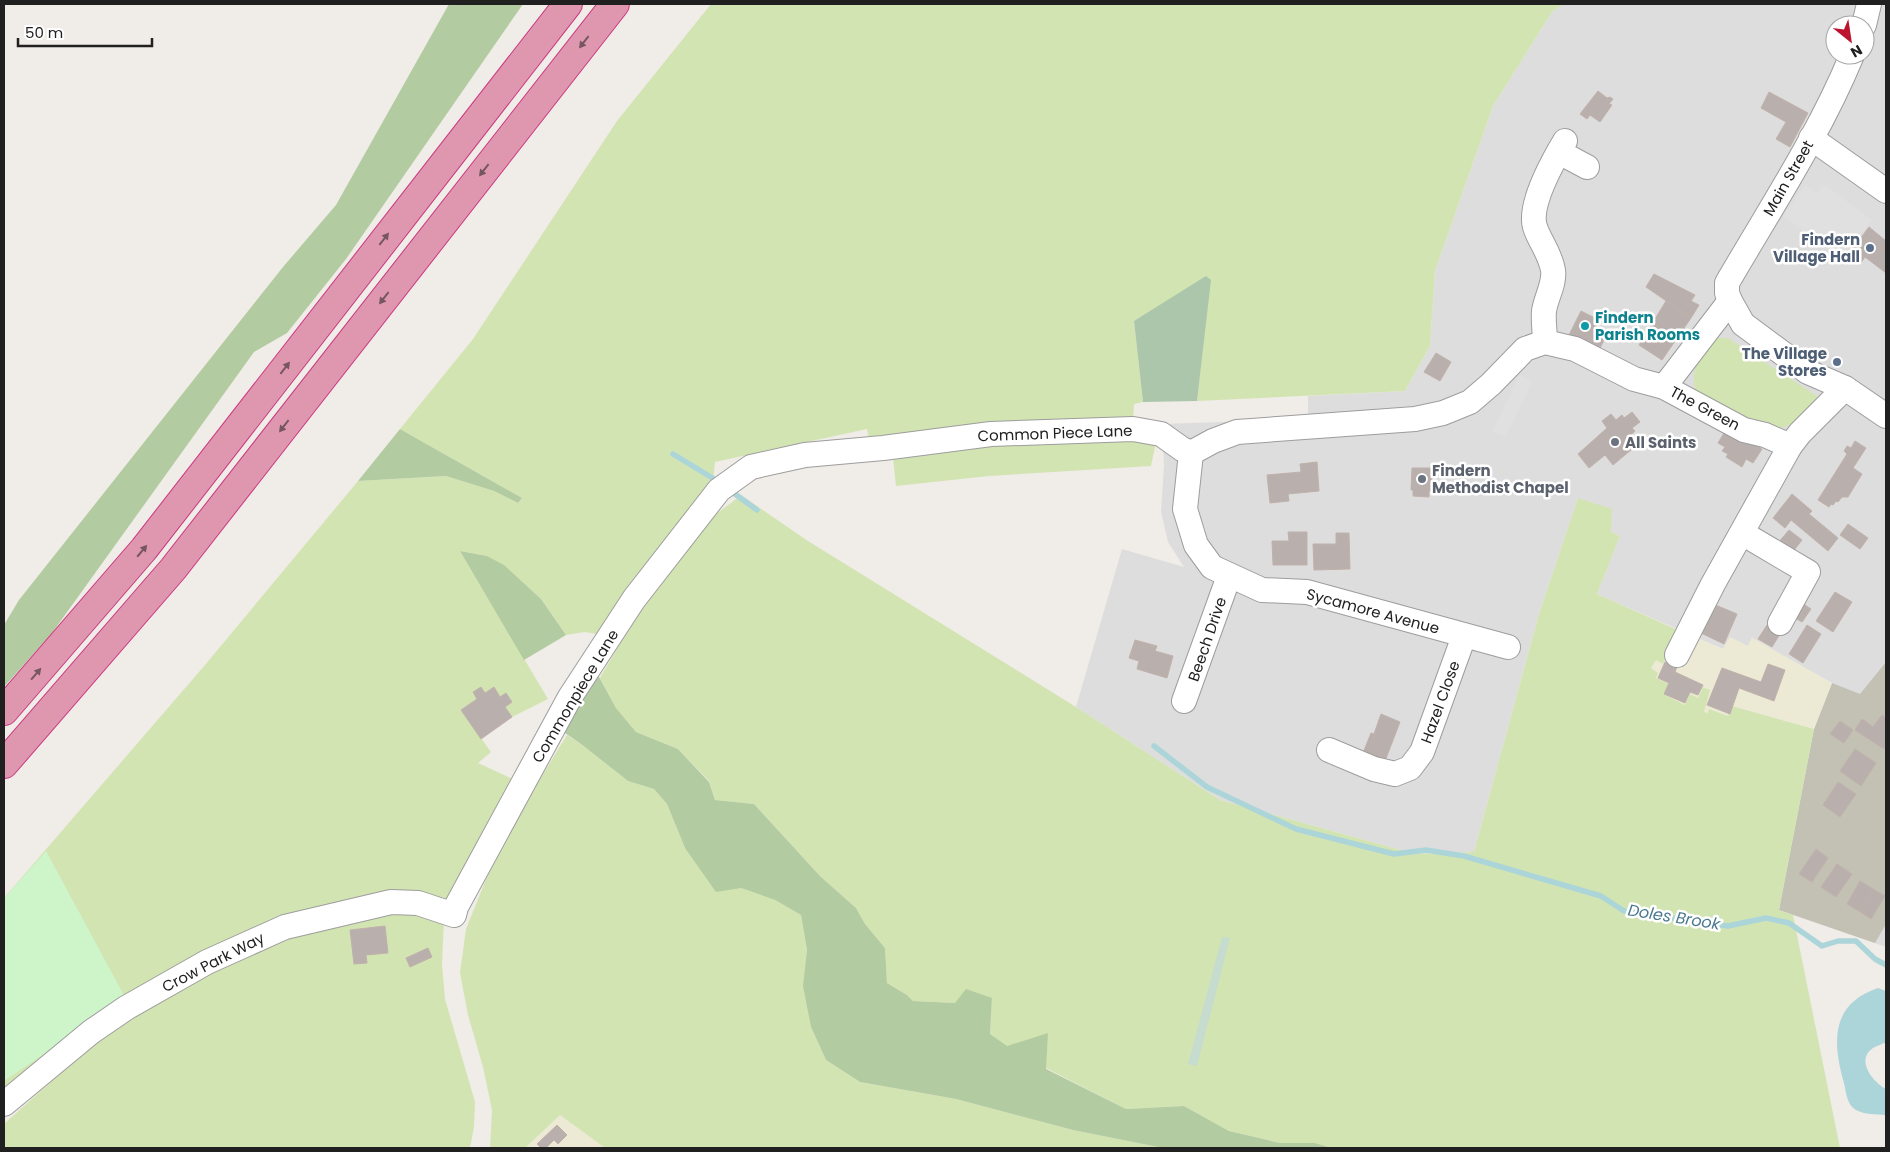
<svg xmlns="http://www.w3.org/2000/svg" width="1890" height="1152" viewBox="0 0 1890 1152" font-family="Poppins,sans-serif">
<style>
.residential{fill:#dedddd;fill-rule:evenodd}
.construction{fill:#c3c1b4}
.farmland{fill:#ecead5}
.grass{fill:#d3e4b3}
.forest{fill:#b3cba0}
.wetland{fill:#c6dcce}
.cemetery{fill:#abc6ab}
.park{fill:#cdf5c9}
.parking{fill:#e0e0e0}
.water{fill:#acd5d9}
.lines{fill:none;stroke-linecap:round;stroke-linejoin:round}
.stream{stroke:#acd5d9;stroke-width:5.5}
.building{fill:#b9b0ad;stroke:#c0b1ab}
.minor-casing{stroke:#9d9d9d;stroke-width:26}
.highway-casing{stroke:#ca3880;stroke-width:30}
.minor{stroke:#fff;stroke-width:24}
.highway{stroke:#df97b0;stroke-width:28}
.oneway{fill:#765661}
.service-dot{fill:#5c6f8a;stroke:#fff;stroke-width:2}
.culture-dot{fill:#0f9aa8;stroke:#fff;stroke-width:2}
.worship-dot{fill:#6b7280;stroke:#fff;stroke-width:2}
.labels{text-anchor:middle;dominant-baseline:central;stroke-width:5;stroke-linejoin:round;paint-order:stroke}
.street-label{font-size:15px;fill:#202020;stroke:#fff}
.service-label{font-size:15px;font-weight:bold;fill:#4e5e75;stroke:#fff;text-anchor:end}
.culture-label{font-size:15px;font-weight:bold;fill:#0d838f;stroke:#fff;text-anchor:start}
.worship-label{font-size:15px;font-weight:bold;fill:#5b616d;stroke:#fff;text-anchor:start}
.water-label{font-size:16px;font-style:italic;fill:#4b7990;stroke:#fff}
</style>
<rect width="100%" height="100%" fill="#f0ece7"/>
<path class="residential" d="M1564,4H1886V947L1779,910L1814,729L1832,683L1752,638L1748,646L1723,649L1597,594L1620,536L1611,532L1578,498L1539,614L1474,852L1415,854L1220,800L1076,707L1122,549L1184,567L1168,542L1161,512L1164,465L1162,424L1308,419V396L1405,391L1430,346L1435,271L1493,106L1552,12ZM1835,25H1865V55H1835Z"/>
<path class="construction" d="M1886,662V924L1875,943L1779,910L1814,729L1832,683L1860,694Z"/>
<g class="farmland">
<path d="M1680,631L1723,649L1730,637L1748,646L1752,638L1832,683L1814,729L1733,706L1728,716L1709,709L1708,713L1703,711L1710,690L1703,687L1698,698L1685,705L1663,694L1668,684L1656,678L1651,668L1656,660L1663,664Z"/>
<path d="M560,1115L605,1148H525Z"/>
</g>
<g class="grass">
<path d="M711,4H1564L1552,12L1493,106L1435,271L1430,346L1405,391L1197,401L1210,281L1134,321L1143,402L1134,404L1132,440L1156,442L1151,466L989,476L896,486L893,458L870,444L867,429L715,462L713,482L597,634L585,632L566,635L541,599L504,566L487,556L460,551L548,699L512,717L505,707L512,702L506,694L500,697L494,687L485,693L481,687L473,692L477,699L461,710L491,752L478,763L513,779L446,904L267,926L4,1094V898L205,665L358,481L446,476L494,491L518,503L522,498L400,429L473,339L617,121Z"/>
<path d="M1719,338H1728L1817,396L1814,403L1803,418L1785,427L1770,430L1697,393C1689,379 1697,355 1708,343C1711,341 1715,339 1719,338Z"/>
<path d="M741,495L808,541L1076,707L1220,800L1415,854L1474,852L1539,614L1578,498L1612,509L1611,532L1620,536L1597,594L1680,631L1663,664L1656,660L1651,668L1658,673L1656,678L1669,684L1663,694L1685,705L1690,694L1698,698L1703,687L1710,690L1704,712L1708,713L1709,709L1728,716L1732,706L1814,729L1779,910L1793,915L1840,1148H1332L1315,1143H1280L1229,1131L1184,1106L1126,1109L1046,1068L1007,1047L990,1034L992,998L955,1003L913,1001L907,995L887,983L885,948L865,924L856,908L820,876L754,804L715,800L709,781L678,749L636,732L616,708L600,678C629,628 665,565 705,524C716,513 729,505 741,495Z"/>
<path d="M567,735L581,744L628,781L654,789L667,804L685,848L741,888L775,900L801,915L807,950L804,986L811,1027L826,1060L860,1082L956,1099L1073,1130L1163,1148H605L560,1115L525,1148H490L492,1110L483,1067L468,1015L460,973L466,929L501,842Z"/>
<path d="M394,909L444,919L442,964L445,999L475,1102L474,1127L470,1148H4V1124L104,1034L244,953L342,921Z"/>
</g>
<g class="forest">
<path d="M449,4H523L346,259L287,333L254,352L52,633L4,687V625L19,600L283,267L336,205Z"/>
<path d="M400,429L522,498L518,503L494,491L446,476L358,481Z"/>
<path d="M460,551L487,556L504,565L541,599L566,635L524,660Z"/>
<path d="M592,664L616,708L636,732L678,749L709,782L715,800L754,804L820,876L856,908L865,924L885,948L887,983L907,995L913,1001L955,1003L966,989L992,998L990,1034L1007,1046L1048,1033L1046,1069L1126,1109L1184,1106L1229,1131L1280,1143H1315L1332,1148H1163L1073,1130L956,1099L860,1082L826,1060L811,1027L803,986L807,950L801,915L775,900L741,888L716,892L685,848L667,804L654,789L628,781L581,744L555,726Z"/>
</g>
<path class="wetland" d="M1222,937L1230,938L1197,1066L1188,1064Z"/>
<path class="cemetery" d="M1206,276L1211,280L1197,401L1143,402L1134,321Z"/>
<path class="park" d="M46,851L126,999L4,1081V898Z"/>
<g class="parking">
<path d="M1824,184L1872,220L1842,260L1783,216L1805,185L1817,193Z"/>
<path d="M1519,375L1532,382L1506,437L1492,432Z"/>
</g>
<path class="water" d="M1878,988L1886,991V1044L1884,1043C1881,1045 1876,1046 1873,1048C1855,1060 1873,1082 1886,1089V1115C1876,1114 1865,1115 1856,1110C1847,1105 1846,1092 1844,1083C1832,1041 1831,1004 1878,988Z"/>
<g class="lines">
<g class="stream">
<path d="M673,454L719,482"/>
<path d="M728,489L757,510"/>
<path d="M1154,746L1207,787L1296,829L1394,854L1426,850L1464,856L1601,896L1624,911L1728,926L1766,918L1789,923L1822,946L1838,941H1856L1875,959L1886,965"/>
</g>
</g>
<g class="building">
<path d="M1598,91L1607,98L1610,97L1613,99L1609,104L1612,105L1600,122L1590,115L1587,119L1580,114Z"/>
<path d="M1769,92L1808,113L1790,147L1776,139L1786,122L1761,108Z"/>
<path d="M1869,227L1886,241V273L1865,257L1860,264L1848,255Z"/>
<path d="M1654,274L1695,295L1691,301L1699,305L1691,318L1646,287Z"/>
<path d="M1666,301L1691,318L1662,360L1639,345Z"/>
<path d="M1581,311L1599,320L1593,332L1605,338L1599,350L1569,335Z"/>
<path d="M1436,353L1451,362L1440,381L1424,372Z"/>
<path d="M1632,412L1640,422L1632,428L1635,431L1631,435L1638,444L1613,465L1605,455L1589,468L1578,454L1607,428L1602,421L1611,414L1616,420L1622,415L1624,418Z"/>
<path d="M1727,428L1762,449L1753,463L1746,459L1742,467L1726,457L1728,454L1722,451L1725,447L1718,443Z"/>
<path d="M1855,441L1866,448L1853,468L1862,474L1848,497H1842L1838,502L1836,501L1833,505L1831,504L1829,507L1818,500L1847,454L1844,451L1847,446L1851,448Z"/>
<path d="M1317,462L1319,491L1288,494L1289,501L1270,503L1267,475L1301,472L1300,464Z"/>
<path d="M1412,468H1432V491H1429V497L1413,496V490H1411Z"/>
<path d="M1792,494L1812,511L1809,514L1838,538L1828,551L1791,520L1785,528L1773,518Z"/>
<path d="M1848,524L1868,538L1860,549L1840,535Z"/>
<path d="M1789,530L1802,540L1791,554L1778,543Z"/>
<path d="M1288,532H1307V565H1273L1272,541H1289Z"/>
<path d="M1336,533H1349L1350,569L1314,570L1313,544H1336Z"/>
<path d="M1835,592L1852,602L1833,632L1816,621Z"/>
<path d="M1799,601L1811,609L1802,622L1790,615Z"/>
<path d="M1713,604L1737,614L1724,644L1701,633Z"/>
<path d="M1767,625L1780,634L1772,647L1758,639Z"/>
<path d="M1807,625L1821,634L1803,663L1789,654Z"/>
<path d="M1135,640L1157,646L1155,651L1173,656L1167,678L1137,669L1139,661L1129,658Z"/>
<path d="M1665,662L1677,667L1675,672L1703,685L1698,695L1690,692L1685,703L1664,694L1669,683L1658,678Z"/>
<path d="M1768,664L1785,670L1774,701L1739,688L1730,714L1707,705L1722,668L1761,682Z"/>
<path d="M481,687L485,693L494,687L500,697L506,693L512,702L505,707L512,717L481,739L461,710L477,699L473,692Z"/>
<path d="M1381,714L1400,722L1385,761L1363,753L1371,733L1374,734Z"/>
<path d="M1882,715L1886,718V745L1884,749L1855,730L1862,719L1873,727Z"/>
<path d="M1840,721L1853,730L1844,743L1830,734Z"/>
<path d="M1855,749L1876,763L1861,786L1840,771Z"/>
<path d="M1838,782L1856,794L1840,817L1823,805Z"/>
<path d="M1816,849L1828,858L1812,882L1799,874Z"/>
<path d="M1837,864L1852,874L1836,897L1821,887Z"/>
<path d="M1860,881L1873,889L1859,911L1847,904Z"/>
<path d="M1873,889L1885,896L1871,919L1859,911Z"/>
<path d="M385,926L388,953L366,955L367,963L354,964L350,930Z"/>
<path d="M428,948L432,957L410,967L406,958Z"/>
<path d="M557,1125L567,1135L558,1144L554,1140L546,1148H541L537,1144Z"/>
</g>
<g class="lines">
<defs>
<g id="minor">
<path d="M1864,25L1869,4"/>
<path d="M1852,55C1819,135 1770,209 1727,283V293L1730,301L1743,324L1808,372L1845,388L1886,416"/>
<path d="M1811,138L1886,191"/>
<path d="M1559,152L1587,167"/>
<path d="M1545,342C1545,332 1543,321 1544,311C1546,297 1555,284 1553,270C1550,253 1540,242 1535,227C1528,205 1553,161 1565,141"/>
<path d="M1664,387L1730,301"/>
<path d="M1191,453L1185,509L1196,545L1212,567L1262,590L1307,592L1508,647"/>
<path d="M1742,533L1808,572L1780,623"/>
<path d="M1677,655L1713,584L1790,446L1800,433L1845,388"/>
<path d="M1184,701L1229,576"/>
<path d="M1329,750L1374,769L1395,774L1410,768L1422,752L1464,636"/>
<path d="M4,1104L91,1032L126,1008L207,962L285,927L391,902L418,903L454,915L456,907L570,697L634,599L719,490L751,467L805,455L883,448L991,434L1133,429L1161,434L1182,449L1191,453L1213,441L1237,432L1415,419L1443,413L1470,402L1491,384L1525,349L1545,342L1575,349L1634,379L1664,387L1744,430L1765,435L1790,446"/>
</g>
<g id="highway">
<path d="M4,711L144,549L568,4"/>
<path d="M4,764L173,569L615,4"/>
</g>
</defs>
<use href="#minor" class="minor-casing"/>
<use href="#highway" class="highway-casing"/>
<use href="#minor" class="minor"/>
<use href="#highway" class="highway"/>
</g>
<defs><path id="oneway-solid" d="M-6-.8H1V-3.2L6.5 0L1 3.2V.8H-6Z" transform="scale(1.25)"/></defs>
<g class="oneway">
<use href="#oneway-solid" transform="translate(584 42) rotate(128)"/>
<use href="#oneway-solid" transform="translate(484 170) rotate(128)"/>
<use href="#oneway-solid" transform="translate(384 239) rotate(-52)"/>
<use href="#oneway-solid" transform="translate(384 298) rotate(128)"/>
<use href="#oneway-solid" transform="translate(285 368) rotate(-52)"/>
<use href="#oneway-solid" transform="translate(284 426) rotate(128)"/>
<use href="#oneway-solid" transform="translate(142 551) rotate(-50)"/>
<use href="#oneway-solid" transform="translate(36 674) rotate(-49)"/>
</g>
<g class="service-dot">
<circle cx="1870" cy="248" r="5"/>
<circle cx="1837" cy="362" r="5"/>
</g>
<circle class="culture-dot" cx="1585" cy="326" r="5"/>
<g class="worship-dot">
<circle cx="1615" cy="442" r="5"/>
<circle cx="1422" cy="479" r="5"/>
</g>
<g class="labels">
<g class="street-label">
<text transform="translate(1788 178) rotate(-60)">Main Street</text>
<text transform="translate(1705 408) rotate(28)">The Green</text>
<text transform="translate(1055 433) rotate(-2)">Common Piece Lane</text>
<text transform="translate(1373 611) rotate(15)">Sycamore Avenue</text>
<text transform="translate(1207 639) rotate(-71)">Beech Drive</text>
<text transform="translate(575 696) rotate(-59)">Commonpiece Lane</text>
<text transform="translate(1440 702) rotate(-70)">Hazel Close</text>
<text transform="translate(213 962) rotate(-27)">Crow Park Way</text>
</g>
<g class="service-label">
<text x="1860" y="239">Findern<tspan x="1860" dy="17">Village Hall</tspan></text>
<text x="1827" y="353">The Village<tspan x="1827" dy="17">Stores</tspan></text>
</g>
<g class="culture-label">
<text x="1595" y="317">Findern<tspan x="1595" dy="17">Parish Rooms</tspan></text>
</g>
<g class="worship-label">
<text x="1625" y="442">All Saints</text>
<text x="1432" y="470">Findern<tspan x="1432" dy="17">Methodist Chapel</tspan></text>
</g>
<g class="water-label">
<text transform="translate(1674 917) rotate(9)">Doles Brook</text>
</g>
</g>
<rect width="1890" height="1152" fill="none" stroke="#202020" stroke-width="10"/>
<g transform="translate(1850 40) rotate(150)"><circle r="24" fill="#ffffff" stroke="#a6a6a6"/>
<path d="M0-4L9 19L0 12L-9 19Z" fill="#bc142e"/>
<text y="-8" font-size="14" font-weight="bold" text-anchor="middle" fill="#202020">N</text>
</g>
<path d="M18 38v8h134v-8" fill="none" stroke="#202020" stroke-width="2.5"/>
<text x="25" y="38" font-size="15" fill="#202020" stroke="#ffffff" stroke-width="4" paint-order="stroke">50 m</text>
</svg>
